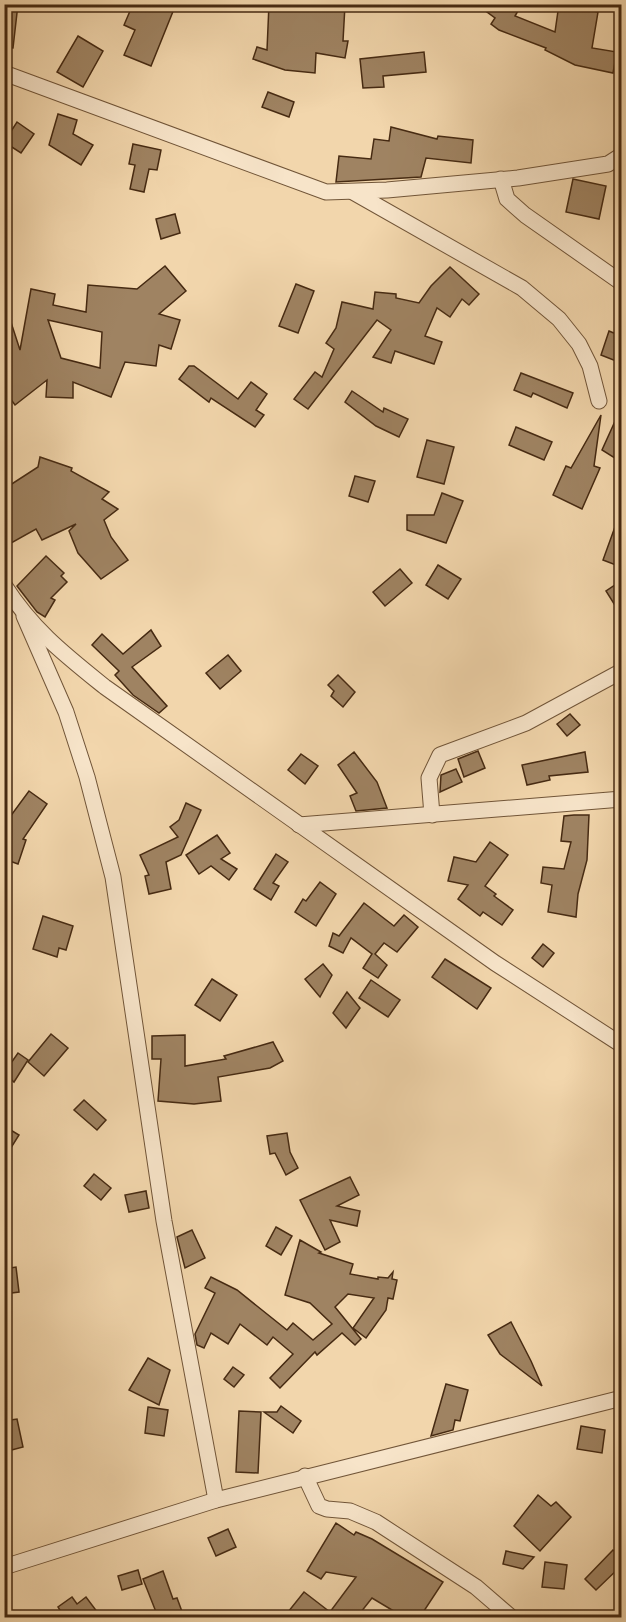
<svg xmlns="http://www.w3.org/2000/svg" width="626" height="1622" viewBox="0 0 626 1622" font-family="'IM FELL Double Pica',serif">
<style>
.building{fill:#9f8362;stroke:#462a12;stroke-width:1.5;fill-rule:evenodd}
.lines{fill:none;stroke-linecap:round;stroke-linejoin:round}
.minor-casing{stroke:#715538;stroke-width:17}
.minor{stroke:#f7e4c9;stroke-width:15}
</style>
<rect width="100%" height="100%" fill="#f2d6ac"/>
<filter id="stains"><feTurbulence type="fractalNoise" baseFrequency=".00333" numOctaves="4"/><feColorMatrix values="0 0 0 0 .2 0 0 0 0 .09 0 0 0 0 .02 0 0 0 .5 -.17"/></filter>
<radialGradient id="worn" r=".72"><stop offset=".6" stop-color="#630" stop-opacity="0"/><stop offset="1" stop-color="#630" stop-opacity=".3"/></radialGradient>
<g class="building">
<path d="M4,4H18L13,48L4,47Z"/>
<path d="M133,4H176L151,66L124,55L135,30L124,25Z"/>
<path d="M269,4L345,5L343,41H348L345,58L316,53L315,73L285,70L253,59L257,47L267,50Z"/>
<path d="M476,4H509L518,11L515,16L555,32L559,4H588V10L598,12L592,48L617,52L613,73L575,65L545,50L546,48L499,30L491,24L495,18Z"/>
<path d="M78,36L103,51L83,87L57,72Z"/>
<path d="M424,52L426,72L383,76L384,87L363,88L360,59Z"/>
<path d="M268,92L294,102L289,117L262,107Z"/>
<path d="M58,114L77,120L73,134L93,145L81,165L49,145Z"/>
<path d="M17,122L34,134L21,153L4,142Z"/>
<path d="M391,127L437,139L438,136L473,140L471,163L426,158L421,177L336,182L339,156L371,159L374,139L389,141Z"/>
<path d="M133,144L161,150L157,170L149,169L144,192L130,189L135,165L129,164Z"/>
<path d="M573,179L606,186L599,219L566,212Z"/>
<path d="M175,214L180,233L161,239L156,219Z"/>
<path d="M165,266L186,291L159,314L180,320L171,349L159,345L156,366L125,362L111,397L73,382V398L46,397L47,380L15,405L4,390V310H7L20,350L31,289L55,294L53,305L86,312L88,285L137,289ZM48,320L102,332L100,368L61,358Z"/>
<path d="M450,267L479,294L469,305L462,299L450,317L437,308L425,336L442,342L434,364L395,351L391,363L373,357L391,330L377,320L308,409L294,399L315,372L322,377L334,349L326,343L336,328L342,302L373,309L375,292L396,294V298L419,303L431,286Z"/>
<path d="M296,284L314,291L298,333L279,326Z"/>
<path d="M609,331L621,336V363L601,355Z"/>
<path d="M189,366H194L238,399L251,382L267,394L256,410L264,415L255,427L211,398L209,402L179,379Z"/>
<path d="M521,373L573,393L567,408L533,393L531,397L514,390Z"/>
<path d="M352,391L383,412L384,408L408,419L399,437L376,426L345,402Z"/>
<path d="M621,408V462L602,450Z"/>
<path d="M601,415L594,466L600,468L582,509L553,495L566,466L571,468Z"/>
<path d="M516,427L552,442L544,460L509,445Z"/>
<path d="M427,440L454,447L444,484L417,477Z"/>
<path d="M40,457L72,468L71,471L109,492L102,499L118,509L104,520L111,537L128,560L101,579L78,553L69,531L76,524L42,540L36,529L4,547V489L38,467Z"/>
<path d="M355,476L375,481L368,502L349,496Z"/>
<path d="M442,493L463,501L446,543L407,530V515H434Z"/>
<path d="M620,513H621V567L603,560Z"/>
<path d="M46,556L64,573L61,576L67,582L51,598L55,600L45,617L37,612L17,586Z"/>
<path d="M438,565L461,579L448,599L426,585Z"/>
<path d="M400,569L412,583L385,606L373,592Z"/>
<path d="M621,581V615L606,591Z"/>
<path d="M151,630L161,646L132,667L167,706L159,713L133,695L115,675L119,671L92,645L102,634L123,654Z"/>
<path d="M228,655L241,671L220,689L206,673Z"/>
<path d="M338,675L355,692L343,707L331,696L334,691L328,685Z"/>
<path d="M570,714L580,725L567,736L557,724Z"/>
<path d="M478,751L485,768L464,777L458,759Z"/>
<path d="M354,752L377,782L387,808L356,811L350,796L357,793L338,765Z"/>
<path d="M585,752L588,772L549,776L550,780L527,785L522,765Z"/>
<path d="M301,754L318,766L305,784L288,770Z"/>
<path d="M456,769L462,782L440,792L441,775Z"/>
<path d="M29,791L47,804L23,839L26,840L18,864L4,859V825Z"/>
<path d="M186,803L201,810L181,855L166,862L171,889L149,894L145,876L149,875L140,855L178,837L170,827L179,820Z"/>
<path d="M574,815H589L587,860L578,894L576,917L548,912L552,885L541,883L543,867L564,869L571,842L561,841L564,816Z"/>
<path d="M217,835L230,853L221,859L237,869L229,880L211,866L199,874L186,855Z"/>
<path d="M490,842L508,855L485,886L496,894L494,896L513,910L502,925L483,912L480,916L458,899L468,885L448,881L454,857L476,862Z"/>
<path d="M276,854L288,862L273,883L279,886L271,900L254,889Z"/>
<path d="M320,882L336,894L316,926L295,912L303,899L306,901Z"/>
<path d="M364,903L394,926L404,915L418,927L397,952L384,943L375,954L387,965L378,978L363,968L372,954L351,938L343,953L329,946L333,933L339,936Z"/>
<path d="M43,916L73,926L66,950L59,948L57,957L33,949Z"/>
<path d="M543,944L554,953L543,967L532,958Z"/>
<path d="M445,959L491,988L477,1009L432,977Z"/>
<path d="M323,964L332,975L320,997L305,979Z"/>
<path d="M212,979L237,995L220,1021L195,1005Z"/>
<path d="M371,980L400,1000L388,1017L359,998Z"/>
<path d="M347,992L360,1008L346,1028L333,1013Z"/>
<path d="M51,1034L68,1048L44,1076L28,1062Z"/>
<path d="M185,1035V1066L226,1059L224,1056L273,1042L283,1061L270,1068L218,1077L221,1101L194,1104L158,1101L161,1059H152V1036Z"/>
<path d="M18,1053L28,1060L14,1082L4,1073Z"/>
<path d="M84,1100L106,1120L97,1130L74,1110Z"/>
<path d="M4,1126L19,1135L4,1159Z"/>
<path d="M287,1133L290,1152L298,1168L286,1175L275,1153L270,1154L267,1136Z"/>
<path d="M94,1174L111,1188L101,1200L84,1186Z"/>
<path d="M350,1177L359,1195L337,1206L360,1211L357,1226L330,1220L340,1242L325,1250L300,1200Z"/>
<path d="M146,1191L149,1208L129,1212L125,1195Z"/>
<path d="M276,1227L292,1236L281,1255L266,1246Z"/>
<path d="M192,1230L205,1258L185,1268L177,1237Z"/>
<path d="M300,1240L321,1252L319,1253L353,1264L350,1274L378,1279V1277L388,1278L393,1272L392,1279L397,1280L393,1299L388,1298L386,1310L366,1338L353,1328L374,1298L348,1294L335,1307L361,1339L355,1345L342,1333L317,1355L315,1352L280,1388L270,1378L293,1354L273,1337L267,1345L240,1324L228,1344L211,1333L204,1348L197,1345L195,1334L215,1293L205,1288L211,1277L237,1290L287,1330L293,1323L313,1340L332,1324L310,1303L285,1295Z"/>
<path d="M16,1267L19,1292L4,1294V1269Z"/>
<path d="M511,1322L531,1361L542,1386L500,1354L488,1335Z"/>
<path d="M148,1358L170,1370L159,1405L129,1390Z"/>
<path d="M233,1367L244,1375L234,1387L224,1379Z"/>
<path d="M446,1384L468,1390L460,1421L455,1420L453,1430L431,1436Z"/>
<path d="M281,1406L301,1421L293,1433L264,1412H277Z"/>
<path d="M148,1407L168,1410L164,1436L145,1433Z"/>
<path d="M239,1411L261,1412L258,1473L236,1472Z"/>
<path d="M17,1419L23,1447L4,1452V1421Z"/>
<path d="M581,1426L605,1430L602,1453L577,1449Z"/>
<path d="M538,1495L551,1506L556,1502L571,1517L540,1551L514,1526Z"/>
<path d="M336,1523L354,1535L356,1532L372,1539L443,1582L420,1617H393L397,1613L372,1598L357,1617H284L304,1592L330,1612L356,1577L326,1572L321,1579L307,1571Z"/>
<path d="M228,1529L236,1547L216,1556L208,1538Z"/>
<path d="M613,1550L621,1556V1566L596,1590L585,1579Z"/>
<path d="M506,1551L534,1557L523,1569L503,1564Z"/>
<path d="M545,1562L567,1565L564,1589L542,1587Z"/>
<path d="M138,1570L142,1584L122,1590L118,1576Z"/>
<path d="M163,1571L173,1599L177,1598L184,1617H158L143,1579Z"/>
<path d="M72,1597L77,1604L86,1597L101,1617H60L63,1615L58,1607Z"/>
</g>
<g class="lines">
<defs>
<g id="minor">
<path d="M4,73L326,192L387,190L518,178L608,164L622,155"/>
<path d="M501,179L507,199L525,215L622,283"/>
<path d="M353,192L522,288L559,319L579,344L590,366L599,401"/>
<path d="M4,585C33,630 64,654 105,687L495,963L622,1045"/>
<path d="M24,616L66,712L87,777L113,877L164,1221L216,1500"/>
<path d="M432,815L429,778L440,755L526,723L622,671"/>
<path d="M299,825L622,799"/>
<path d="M305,1476L319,1506L327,1509L350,1511L376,1522L476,1587L512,1618"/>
<path d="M4,1567L216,1500L622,1398"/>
</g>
</defs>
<use href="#minor" class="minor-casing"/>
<use href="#minor" class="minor"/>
</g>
<rect width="626" height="1622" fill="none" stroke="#f2d6ac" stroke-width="24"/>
<rect x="6" y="6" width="614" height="1610" fill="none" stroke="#462a12" stroke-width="3"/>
<rect x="12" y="12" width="602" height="1598" fill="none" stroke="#462a12" stroke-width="1.5"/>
<rect width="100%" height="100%" filter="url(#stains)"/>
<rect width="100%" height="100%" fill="url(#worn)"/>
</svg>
